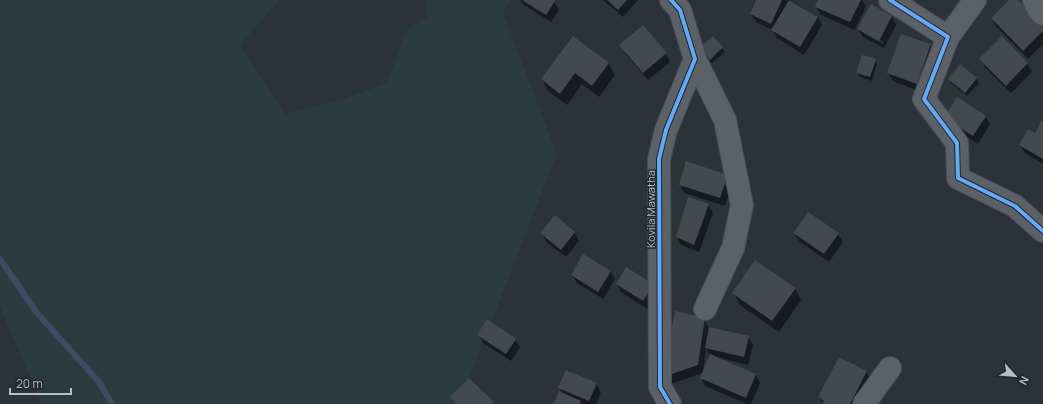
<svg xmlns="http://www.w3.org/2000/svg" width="1043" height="404" viewBox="0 0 1043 404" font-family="Manrope,sans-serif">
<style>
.green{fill:#2a3c3f}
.shadow{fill:#0007;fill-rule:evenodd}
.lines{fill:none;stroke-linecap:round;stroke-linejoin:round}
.stream{stroke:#3c4c61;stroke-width:6}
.building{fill:#44494e}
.minor-casing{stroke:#4a4e54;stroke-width:24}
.minor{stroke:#5c6067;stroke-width:22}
.cycleway-casing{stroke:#202833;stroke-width:6}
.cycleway{stroke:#66a8f1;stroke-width:4}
.labels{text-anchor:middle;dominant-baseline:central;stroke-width:3;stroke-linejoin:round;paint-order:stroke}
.street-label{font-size:11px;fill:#b7bec9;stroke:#202833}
</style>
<rect width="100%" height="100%" fill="#2c3239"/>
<path class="green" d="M0,0H51L52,1L54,0H279L240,45L285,114L343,99L387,83L407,29L427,17V0H511L503,13L557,154L459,404H42L0,307Z"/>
<g class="shadow">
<path d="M520,0H552L554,1L559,10L551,22L524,5Z"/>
<path d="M603,0H638L623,17Z"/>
<path d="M757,0H790L818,17L822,25L804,55L777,38L772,30L756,22L751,14Z"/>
<path d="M819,0H862L866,6L855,30L821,15L816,7Z"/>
<path d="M1011,0H1016L1043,28V44L1028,59L996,26L992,18Z"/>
<path d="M871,6L892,17L896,25L884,48L863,37L858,29ZM864,31L884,42L883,44L864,34Z"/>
<path d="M574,37L609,64L615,75L599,97L582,84L567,105L548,91L542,79Z"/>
<path d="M713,37L725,52L712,63L702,52Z"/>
<path d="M621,45L666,54L670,62L648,80L625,53Z"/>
<path d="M930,45L935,53L921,92L893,81L888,73Z"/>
<path d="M980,59L1027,63L1032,72L1011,93L985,67Z"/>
<path d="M875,60L877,64L872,81L860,77L857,73Z"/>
<path d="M960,65L977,79L979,83L967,96L951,83L949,79Z"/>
<path d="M985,116L990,124L978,144L950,126Z"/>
<path d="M1043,123V164L1025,153L1020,145L1035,134Z"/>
<path d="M727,176L732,184L725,206L684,193L680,185Z"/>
<path d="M708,205L713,213L699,252L681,245L677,237Z"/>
<path d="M555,217L575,233L579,241L566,257L546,242L542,233Z"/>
<path d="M794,233L838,234L843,242L829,262L799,241Z"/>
<path d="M610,271L615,279L603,299L577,283L572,275Z"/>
<path d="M617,284L657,293L647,309L621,292Z"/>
<path d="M795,288L801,300L779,332L740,305L734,294Z"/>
<path d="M704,319L709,328L748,337L753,345L748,365L720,358V359L756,375L760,383L751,404H747L705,386L701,378L703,373L671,384L667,376ZM706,348L710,356L703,372Z"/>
<path d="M478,335L515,339L520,347L511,361L483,343Z"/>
<path d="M866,372L873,383L862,404H823L819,397Z"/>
<path d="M596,384L601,392L596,404H554L563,393L560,388Z"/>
</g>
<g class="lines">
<path class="stream" d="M0,259L37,313L99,382L112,404"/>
</g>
<g class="building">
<path d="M522,0H554L555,1L546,15Z"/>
<path d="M607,0H627L618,10Z"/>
<path d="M756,0H782L771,24L750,14Z"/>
<path d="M789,0L818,17L800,47L771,30Z"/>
<path d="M818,0H861L850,22L815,7Z"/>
<path d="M1009,0H1018L1043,26V31L1023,51L991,18Z"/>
<path d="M871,4L892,16L879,41L857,29Z"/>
<path d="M643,25L667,53L643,73L619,45Z"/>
<path d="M901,34L931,44L917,84L887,73Z"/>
<path d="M573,36L609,63L592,86L575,73L560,94L541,79Z"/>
<path d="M713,36L723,47L710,60L699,48Z"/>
<path d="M1002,36L1028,63L1006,86L979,59Z"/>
<path d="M862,55L876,59L870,77L856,73Z"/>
<path d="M960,64L977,78L965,93L948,79Z"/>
<path d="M957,97L986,116L973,136L944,118Z"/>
<path d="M1041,121L1043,122V159L1019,145L1028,129L1035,133Z"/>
<path d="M686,161L728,175L720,198L679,185Z"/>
<path d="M688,197L709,204L694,245L676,237Z"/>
<path d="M808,212L839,233L824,254L793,233Z"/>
<path d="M555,215L575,232L561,250L540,233Z"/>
<path d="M583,254L611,271L598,292L571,275Z"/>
<path d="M755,260L796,288L772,321L732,293Z"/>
<path d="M626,267L653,284L643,301L616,284Z"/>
<path d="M675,311L705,318L698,365L666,376L669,344Z"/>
<path d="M487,319L516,339L506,354L477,335Z"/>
<path d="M709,327L749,336L744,357L705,348Z"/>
<path d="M710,354L756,374L746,398L700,378Z"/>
<path d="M839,357L867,371L850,404H822L824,401L818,397Z"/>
<path d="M566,370L597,383L589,401L558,388Z"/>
<path d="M469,378L494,402L492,404H457L450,397Z"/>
<path d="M559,391L581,401L580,404H553Z"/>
</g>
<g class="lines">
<defs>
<g id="minor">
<path d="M890,0L948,37L924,99L957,143L958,178L1015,206L1043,231"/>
<path d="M1034,0L1039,10L1043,14"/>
<path d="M948,37L975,0"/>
<path d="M695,59L725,120L742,205L733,248L705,309"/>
<path d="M670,404L660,387L659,159L666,130L695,59L680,10L671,0"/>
<path d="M864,404L890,368"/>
</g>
</defs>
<use href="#minor" class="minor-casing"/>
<use href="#minor" class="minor"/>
<defs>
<g id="cycleway">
<path d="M890,0L948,37L924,99L957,143L958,178L1015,206L1043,231"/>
<path d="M670,404L660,387L659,159L666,130L695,59L680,10L671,0"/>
</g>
</defs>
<use href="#cycleway" class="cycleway-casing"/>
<use href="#cycleway" class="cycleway"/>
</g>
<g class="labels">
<g class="street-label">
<text transform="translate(650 209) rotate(-90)">Kovila Mawatha</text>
</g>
</g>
<g transform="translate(1015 376) rotate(117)" stroke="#202833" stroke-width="3" paint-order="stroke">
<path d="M0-3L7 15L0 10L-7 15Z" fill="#b7bec9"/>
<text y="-6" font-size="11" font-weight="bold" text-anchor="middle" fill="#b7bec9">N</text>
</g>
<path d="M10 388v6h61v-6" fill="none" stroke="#b7bec9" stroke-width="2"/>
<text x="16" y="388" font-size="12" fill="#b7bec9" stroke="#202833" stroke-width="3" paint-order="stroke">20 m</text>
</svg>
